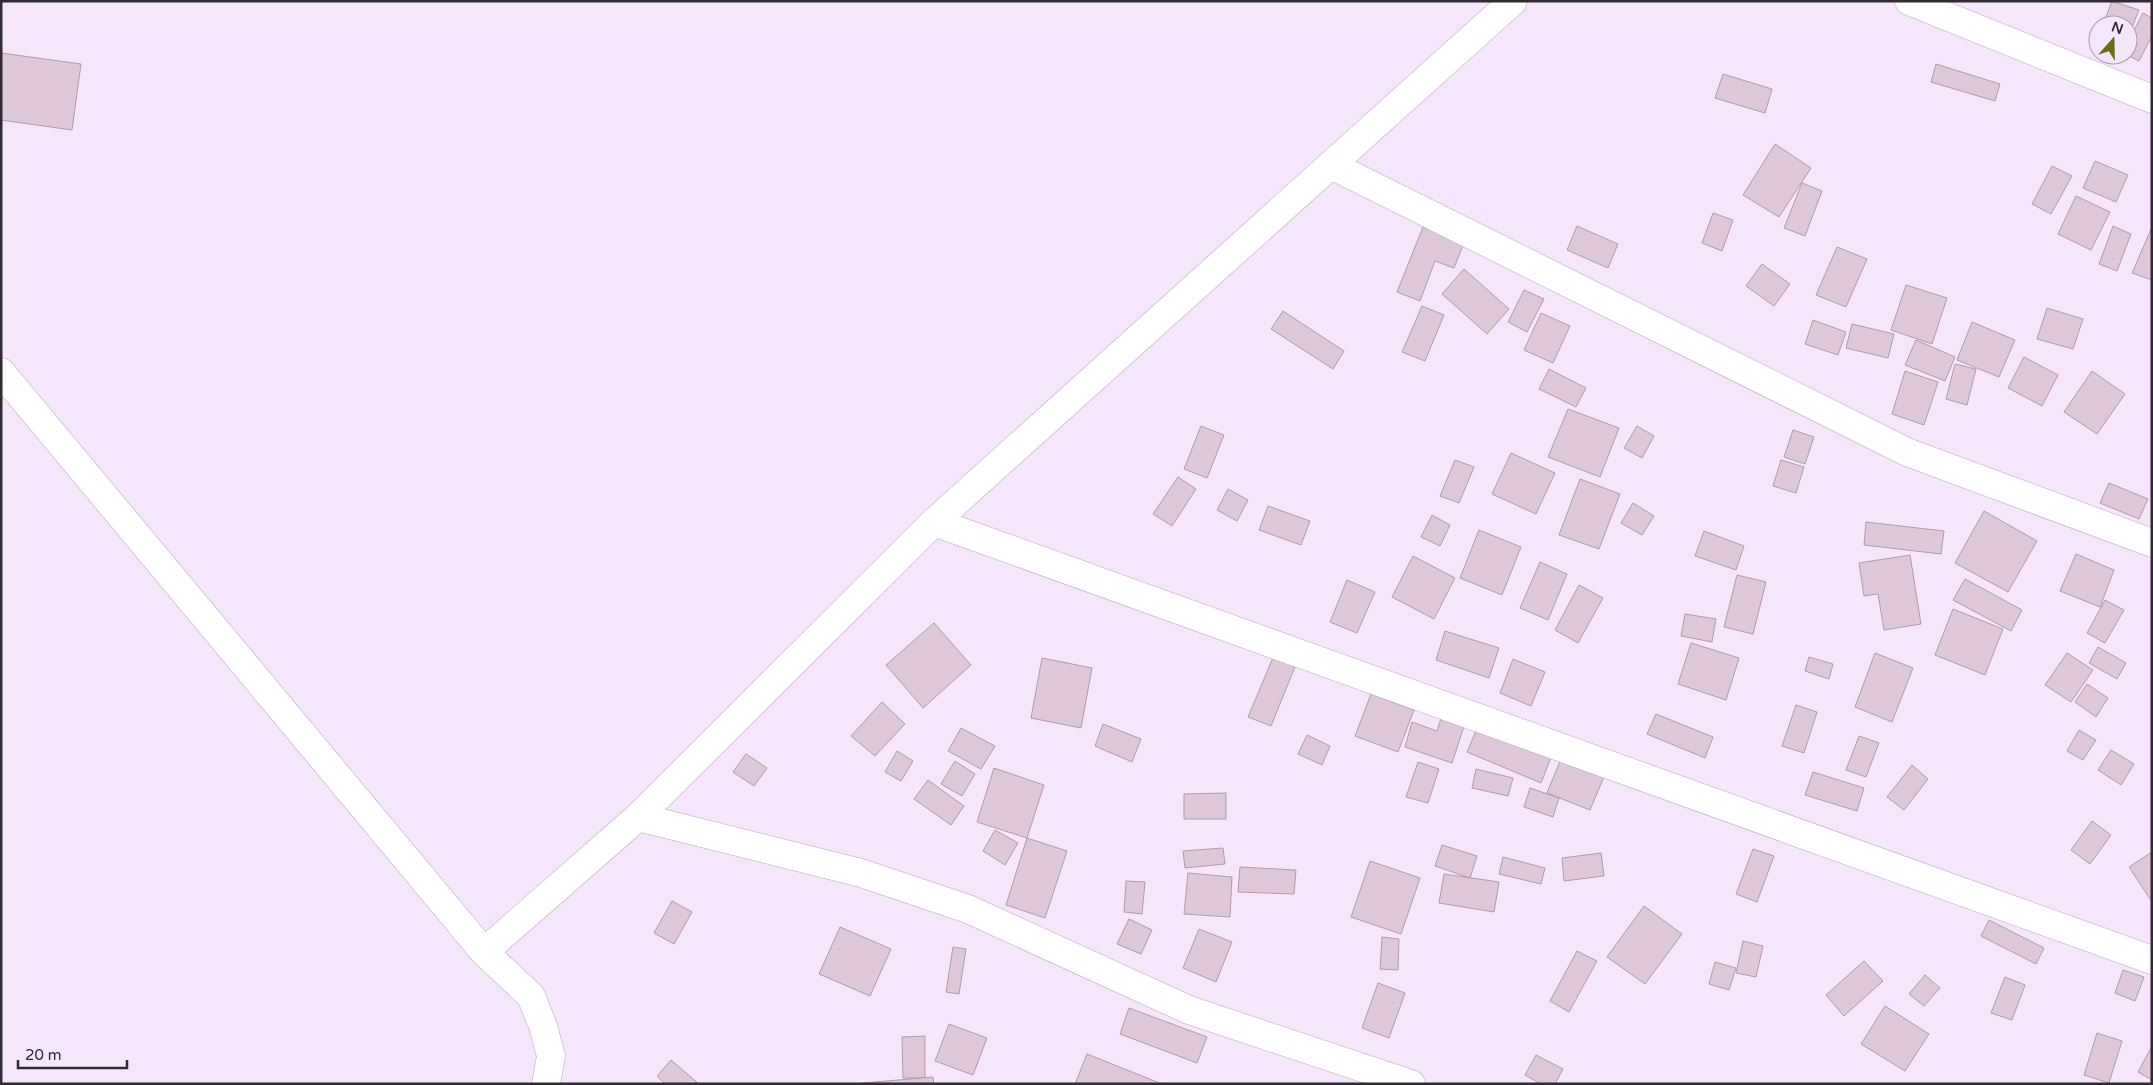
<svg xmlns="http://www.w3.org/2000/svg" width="2153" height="1085" viewBox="0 0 2153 1085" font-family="'Varela Round',sans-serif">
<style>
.building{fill:#dec7d8;stroke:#b29bab}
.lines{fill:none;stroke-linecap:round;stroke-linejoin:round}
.minor-casing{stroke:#b7a9be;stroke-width:29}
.minor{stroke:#fff;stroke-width:28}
</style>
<rect width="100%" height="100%" fill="#f5e6fc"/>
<g class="building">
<path d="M2112,1L2139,10L2128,37V25H2103Z"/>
<path d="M2143,13L2152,18V36L2139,61L2127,55L2128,42Z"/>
<path d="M2098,38V50L2094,48Z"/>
<path d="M1,53L81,64L72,130L1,120Z"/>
<path d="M1936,64L2000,84L1995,101L1931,82Z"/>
<path d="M1723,74L1772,89L1765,113L1715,98Z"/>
<path d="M1775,144L1811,168L1779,217L1743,195Z"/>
<path d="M2095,161L2128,175L2116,202L2083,188Z"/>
<path d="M2052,166L2072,176L2051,214L2032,204Z"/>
<path d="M1802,183L1822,191L1805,236L1784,228Z"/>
<path d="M2076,196L2110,212L2091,250L2058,234Z"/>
<path d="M1713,213L1733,220L1722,251L1702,243Z"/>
<path d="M1577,226L1618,244L1608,268L1567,250Z"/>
<path d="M2113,226L2131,234L2117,271L2099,264Z"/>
<path d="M1423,227L1464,243L1454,268L1435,261L1420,301L1397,292Z"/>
<path d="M2152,227V280L2132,273Z"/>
<path d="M1837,247L1867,259L1846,307L1816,295Z"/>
<path d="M1762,264L1790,284L1774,306L1746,286Z"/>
<path d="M1464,269L1509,309L1487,334L1442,294Z"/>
<path d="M1906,285L1947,298L1932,344L1891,330Z"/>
<path d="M1524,290L1544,299L1527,332L1508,322Z"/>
<path d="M1422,306L1444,315L1425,361L1402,352Z"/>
<path d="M2047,308L2083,319L2073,349L2037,339Z"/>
<path d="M1283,311L1344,351L1333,369L1271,329Z"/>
<path d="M1541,313L1570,326L1553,363L1524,350Z"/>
<path d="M1813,320L1846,332L1838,355L1805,344Z"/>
<path d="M1972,322L2015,340L1999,377L1957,360Z"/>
<path d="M1852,324L1894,334L1888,358L1846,348Z"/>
<path d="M1916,340L1955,357L1945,381L1905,365Z"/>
<path d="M2024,357L2058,375L2042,406L2008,388Z"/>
<path d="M1955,364L1976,369L1967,405L1946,399Z"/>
<path d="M1549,369L1586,388L1576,407L1539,389Z"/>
<path d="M1905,371L1938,382L1924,425L1892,414Z"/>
<path d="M2092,371L2125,394L2097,434L2064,412Z"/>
<path d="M1568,409L1619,428L1600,477L1548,457Z"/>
<path d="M1201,426L1224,435L1207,478L1184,469Z"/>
<path d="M1637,426L1654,436L1642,458L1624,448Z"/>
<path d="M1793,430L1814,437L1805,464L1784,457Z"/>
<path d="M1511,453L1555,473L1536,514L1492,494Z"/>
<path d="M1455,460L1474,467L1459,503L1440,496Z"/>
<path d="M1781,460L1804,467L1796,493L1773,486Z"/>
<path d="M1178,477L1196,489L1172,526L1153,514Z"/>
<path d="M1580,479L1620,494L1599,549L1559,535Z"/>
<path d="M2109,483L2148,499L2139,519L2100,503Z"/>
<path d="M1228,489L1248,500L1237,521L1217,510Z"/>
<path d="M1633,503L1654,516L1642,535L1621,523Z"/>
<path d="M1268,506L1310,521L1301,545L1259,530Z"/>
<path d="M1984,511L2037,541L2008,592L1955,563Z"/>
<path d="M1432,515L1450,525L1440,546L1421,537Z"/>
<path d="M1866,522L1944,531L1941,554L1864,545Z"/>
<path d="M1479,530L1521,547L1502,595L1460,578Z"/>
<path d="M1704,531L1744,546L1736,570L1695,556Z"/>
<path d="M2076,554L2114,570L2100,607L2060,591Z"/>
<path d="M1910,555L1921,624L1884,630L1878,594L1864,596L1859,563Z"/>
<path d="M1413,556L1455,578L1434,619L1392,597Z"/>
<path d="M1540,562L1567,574L1548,620L1520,608Z"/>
<path d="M1737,575L1766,582L1753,634L1724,627Z"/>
<path d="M1965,579L2022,610L2011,631L1953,600Z"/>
<path d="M1347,580L1375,592L1357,633L1330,622Z"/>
<path d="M1579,585L1603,598L1578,643L1555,630Z"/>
<path d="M2105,600L2124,610L2105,643L2087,633Z"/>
<path d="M1953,609L2003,629L1985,675L1935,655Z"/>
<path d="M1685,614L1716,619L1712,642L1681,636Z"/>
<path d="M934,623L971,665L923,708L886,665Z"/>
<path d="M1445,631L1499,648L1489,678L1436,660Z"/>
<path d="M1691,643L1739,658L1726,700L1678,684Z"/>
<path d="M2098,647L2126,663L2117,679L2089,663Z"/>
<path d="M1277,648L1299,657L1271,726L1248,717Z"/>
<path d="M1875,653L1913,668L1892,722L1855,707Z"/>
<path d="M2067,653L2093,670L2071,702L2045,685Z"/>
<path d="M1809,657L1833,664L1829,679L1805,671Z"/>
<path d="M1042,658L1092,668L1081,728L1031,718Z"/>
<path d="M1513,659L1545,672L1531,706L1500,693Z"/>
<path d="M2087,684L2108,698L2096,717L2075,702Z"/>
<path d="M1371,694L1414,710L1398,752L1355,736Z"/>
<path d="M882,702L905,724L875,756L851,736Z"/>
<path d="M1796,705L1817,712L1804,753L1782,746Z"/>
<path d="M1443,712L1466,720L1452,763L1405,747L1412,722L1437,731Z"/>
<path d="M1656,714L1713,737L1705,758L1647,734Z"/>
<path d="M1103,724L1141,739L1132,762L1095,746Z"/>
<path d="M1479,724L1552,755L1541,783L1467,752Z"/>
<path d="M961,728L995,746L981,769L948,751Z"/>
<path d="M2079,730L2096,740L2083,760L2067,751Z"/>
<path d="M1307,735L1330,746L1322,765L1298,754Z"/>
<path d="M1859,736L1879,743L1866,777L1846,770Z"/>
<path d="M2111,750L2134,764L2121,785L2098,770Z"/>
<path d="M897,751L913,761L901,781L885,772Z"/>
<path d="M746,754L767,768L754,786L733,772Z"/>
<path d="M1563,754L1606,772L1590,810L1547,793Z"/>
<path d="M955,761L975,774L962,796L941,784Z"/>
<path d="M1418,762L1439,769L1428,803L1406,797Z"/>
<path d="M1912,765L1928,779L1904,810L1887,797Z"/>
<path d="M994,768L1044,785L1027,838L977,822Z"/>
<path d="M1476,769L1513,778L1508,796L1472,788Z"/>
<path d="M1813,772L1864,788L1857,811L1805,795Z"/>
<path d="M928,780L964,806L951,825L914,799Z"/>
<path d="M1530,788L1559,798L1553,817L1524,807Z"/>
<path d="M1226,793V819H1184V794Z"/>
<path d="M2092,821L2111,835L2090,864L2071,850Z"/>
<path d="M995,830L1018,843L1005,865L983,851Z"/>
<path d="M1027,838L1067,851L1045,918L1006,905Z"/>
<path d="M1442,845L1477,856L1470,878L1435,866Z"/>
<path d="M1223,848L1225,864L1185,868L1183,851Z"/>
<path d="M1753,849L1774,856L1757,902L1736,894Z"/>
<path d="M2152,852V902L2129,867Z"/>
<path d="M1601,853L1604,876L1564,881L1562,858Z"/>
<path d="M1503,857L1545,868L1541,884L1499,874Z"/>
<path d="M1370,861L1420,878L1401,934L1351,917Z"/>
<path d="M1240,867L1296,870L1294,894L1238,892Z"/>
<path d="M1188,873L1232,877L1230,917L1184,914Z"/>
<path d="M1444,874L1499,882L1494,912L1439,903Z"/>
<path d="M1126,881L1145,882L1142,914L1124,912Z"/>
<path d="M672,901L692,912L674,944L654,933Z"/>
<path d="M1644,906L1682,934L1645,984L1607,957Z"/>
<path d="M1129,919L1152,930L1141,954L1117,944Z"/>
<path d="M1989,920L2044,948L2036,964L1981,936Z"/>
<path d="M840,927L891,949L870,996L819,974Z"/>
<path d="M1199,929L1232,942L1216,982L1183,968Z"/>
<path d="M1382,937L1399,939L1398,970L1380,969Z"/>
<path d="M1743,941L1763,946L1756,977L1736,973Z"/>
<path d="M953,947L966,949L959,994L946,992Z"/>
<path d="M1577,951L1597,961L1569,1012L1550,1001Z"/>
<path d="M1864,961L1883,981L1844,1016L1826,995Z"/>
<path d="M1715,962L1736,968L1729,990L1709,984Z"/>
<path d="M2123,970L2144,977L2135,1001L2115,993Z"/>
<path d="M1925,975L1940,988L1924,1006L1909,994Z"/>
<path d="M2005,977L2025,985L2012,1020L1991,1013Z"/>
<path d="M1378,983L1405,993L1389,1038L1362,1028Z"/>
<path d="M1885,1006L1929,1034L1905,1071L1861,1044Z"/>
<path d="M1129,1008L1207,1037L1197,1063L1120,1034Z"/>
<path d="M949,1024L987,1038L973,1075L935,1061Z"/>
<path d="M2097,1033L2122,1041L2109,1083L2084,1075Z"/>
<path d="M925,1036V1078H903L902,1037Z"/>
<path d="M2151,1048L2152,1049V1080L2138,1072Z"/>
<path d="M1087,1054L1162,1084H1075Z"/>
<path d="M1536,1055L1563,1069L1555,1084H1541L1525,1075Z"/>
<path d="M671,1060L699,1084H665L657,1076Z"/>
<path d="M933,1077L934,1084L863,1083Z"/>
</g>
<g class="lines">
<defs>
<g id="minor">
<path d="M1909,1L2152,99"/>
<path d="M1331,165L1907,452L2152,543"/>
<path d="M1,372L484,952L531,996L543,1026L551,1056L546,1084"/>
<path d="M934,522L2152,960"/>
<path d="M638,817L861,873L968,909L1189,1010L1411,1084"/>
<path d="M484,952L638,817L934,522L1513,1"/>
</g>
</defs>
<use href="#minor" class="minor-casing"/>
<use href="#minor" class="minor"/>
</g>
<rect width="2153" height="1085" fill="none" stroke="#302a33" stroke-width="5"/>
<g transform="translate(2113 40) rotate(20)"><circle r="24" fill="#f5e6fc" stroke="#a69bac"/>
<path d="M0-4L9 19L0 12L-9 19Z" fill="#666f16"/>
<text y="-8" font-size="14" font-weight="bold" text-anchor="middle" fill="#302a33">N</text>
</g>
<path d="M18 1060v8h109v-8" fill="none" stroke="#302a33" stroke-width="2.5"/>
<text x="25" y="1060" font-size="15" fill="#302a33" stroke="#f5e6fc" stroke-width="4" paint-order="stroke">20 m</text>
</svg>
